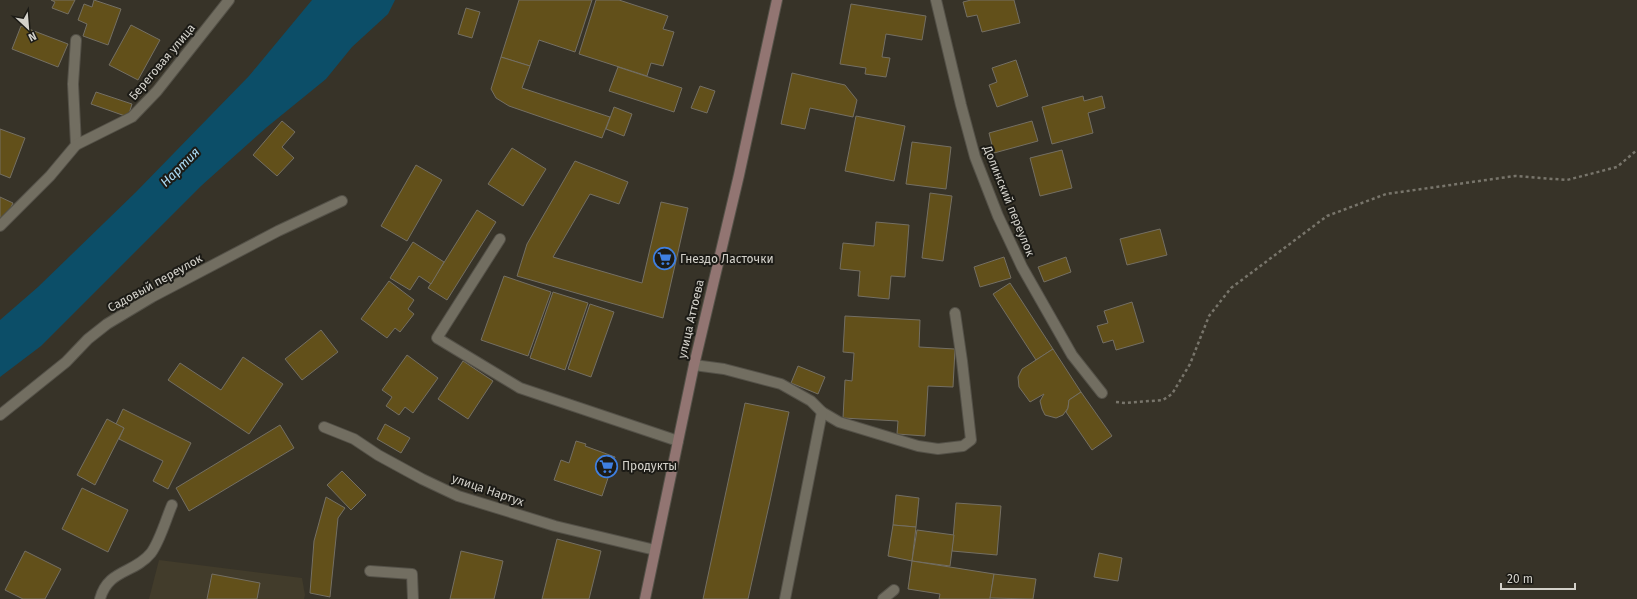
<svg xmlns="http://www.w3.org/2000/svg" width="1637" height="599" viewBox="0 0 1637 599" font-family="'Fira Sans',sans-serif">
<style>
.built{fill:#423c2b}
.water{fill:#0c4e68}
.building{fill:#62501a;stroke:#746f63}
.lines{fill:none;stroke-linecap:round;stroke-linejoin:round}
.lane-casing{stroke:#545148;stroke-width:12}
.street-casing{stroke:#545148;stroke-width:12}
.secondary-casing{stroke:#545148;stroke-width:12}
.path{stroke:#78756b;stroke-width:2.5;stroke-dasharray:3 3;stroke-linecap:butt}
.lane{stroke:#726e61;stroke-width:10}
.street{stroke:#726e61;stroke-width:10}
.secondary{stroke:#927572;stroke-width:10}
.labels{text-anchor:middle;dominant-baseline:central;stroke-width:4;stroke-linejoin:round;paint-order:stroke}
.street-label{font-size:12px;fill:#d3d1ca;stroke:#1c1b16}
.poi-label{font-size:12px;fill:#d3d1ca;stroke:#1c1b16;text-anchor:start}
.water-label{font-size:13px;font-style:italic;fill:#abdbf5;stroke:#1c1b16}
</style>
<rect width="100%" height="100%" fill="#373328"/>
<path class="built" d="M159,560L302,578L305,595L304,599H149Z"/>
<path class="water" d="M312,0H395L388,14L352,47L326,79L267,127L201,186L41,346L0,377V320L38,287L136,192L249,76Z"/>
<g class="building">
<path d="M51,0H75L68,14L52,8L55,2Z"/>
<path d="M94,0L121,9L108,45L83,36L87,24L78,20L84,4L92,7Z"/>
<path d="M519,0H592L575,52L539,40L530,66L501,57Z"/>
<path d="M596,0H619L668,16L663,29L674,32L663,66L651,63L647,76L579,54Z"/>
<path d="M971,0H1014L1020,23L982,32L977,15L967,17L963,2Z"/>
<path d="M851,4L926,16L922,40L886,34L882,57L890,58L886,77L865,74L866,68L840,64Z"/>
<path d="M466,8L480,12L472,38L458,34Z"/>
<path d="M131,25L160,40L138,80L109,65Z"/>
<path d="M21,26L68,44L58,67L12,49Z"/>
<path d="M501,57L530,66L522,88L610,117L602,138L509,106L496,98L491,89Z"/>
<path d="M1016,60L1028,96L997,107L989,85L997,82L992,68Z"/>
<path d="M618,67L682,88L674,112L609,91Z"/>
<path d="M792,73L845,85L857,100L853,117L810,108L805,129L781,124Z"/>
<path d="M700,86L715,91L707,113L691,108Z"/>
<path d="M96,92L132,104L128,117L91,104Z"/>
<path d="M1083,96L1084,101L1102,96L1105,108L1088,113L1093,133L1052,144L1042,107Z"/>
<path d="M614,107L632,114L624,136L606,129Z"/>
<path d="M856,116L905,126L894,181L845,171Z"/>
<path d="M282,121L295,132L282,147L294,158L277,176L253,155Z"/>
<path d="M1032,121L1038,141L994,153L989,133Z"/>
<path d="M0,129L25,138L10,178L0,174Z"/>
<path d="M912,142L951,147L946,189L906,184Z"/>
<path d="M512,148L546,169L523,206L488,184Z"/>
<path d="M1062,150L1072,188L1040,196L1030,158Z"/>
<path d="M575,161L628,182L619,204L590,194L553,257L642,283L661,202L688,208L663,318L517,276L527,244Z"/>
<path d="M416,165L442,180L407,241L381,226Z"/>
<path d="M930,193L952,196L943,261L922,258Z"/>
<path d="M0,197L13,203L5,220L0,218Z"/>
<path d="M477,210L496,222L447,300L428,288Z"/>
<path d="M876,222L909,225L905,277L891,276L889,299L858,296L860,271L840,269L843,243L874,246Z"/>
<path d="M1160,229L1167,255L1127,265L1120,239Z"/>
<path d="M413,242L444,262L431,284L419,276L410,290L390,278Z"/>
<path d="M1004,257L1011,278L980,287L974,267Z"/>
<path d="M1066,257L1071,272L1044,282L1038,267Z"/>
<path d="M504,276L551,292L528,356L481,340Z"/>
<path d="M389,281L414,300L408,309L414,314L400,332L395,328L387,338L361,319Z"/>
<path d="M1010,283L1053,349L1036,360L993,294Z"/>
<path d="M553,292L588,303L565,370L530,358Z"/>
<path d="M1132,302L1144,342L1116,350L1113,340L1103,343L1097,326L1108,323L1104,311Z"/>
<path d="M590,304L614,312L591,377L568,369Z"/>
<path d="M845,316L920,320L919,347L955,349L953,387L928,386L925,436L897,434L898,421L843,418L845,380L852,381L854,353L843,352Z"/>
<path d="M321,330L338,352L302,380L285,359Z"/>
<path d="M1053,349L1081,392L1069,400L1068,408L1063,415L1056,418L1045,415L1042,409L1040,401L1044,394L1030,402L1019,387L1018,377L1022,369Z"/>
<path d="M407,355L438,378L413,413L405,407L399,415L386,406L392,397L382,390Z"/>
<path d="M243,357L283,384L249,434L168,380L180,363L221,390Z"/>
<path d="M463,361L493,381L468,419L438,399Z"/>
<path d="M798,366L825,377L818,394L791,383Z"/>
<path d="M1081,392L1112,436L1092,450L1066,412L1068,408L1069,400Z"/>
<path d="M745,403L789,412L770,501L748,599H703Z"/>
<path d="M123,409L191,443L168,489L153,481L163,461L119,439L124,428L116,424Z"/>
<path d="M107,419L124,428L95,485L77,475Z"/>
<path d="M385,424L410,438L401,453L377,439Z"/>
<path d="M280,425L294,448L189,511L176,488Z"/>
<path d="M576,441L586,444L585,446L615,457L602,496L554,480L561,460L569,463Z"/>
<path d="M342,471L366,495L351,510L327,485Z"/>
<path d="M82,488L128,510L108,552L62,529Z"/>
<path d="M896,495L919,498L916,527L893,525Z"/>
<path d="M326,497L345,508L338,518L330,597L310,593L314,541Z"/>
<path d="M956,503L1001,506L997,555L952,551Z"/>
<path d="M893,525L916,527L912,561L888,556Z"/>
<path d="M917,530L954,535L950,566L912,561Z"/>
<path d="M557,539L601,551L589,599H542Z"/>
<path d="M25,551L61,569L45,599H23L5,590Z"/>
<path d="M461,551L503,561L494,599H450Z"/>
<path d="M1099,553L1122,558L1118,581L1094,577Z"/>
<path d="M912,561L994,574L990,599H939L940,594L908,589Z"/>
<path d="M212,574L260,583L257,599H207Z"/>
<path d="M994,574L1036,579L1033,599L990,598Z"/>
</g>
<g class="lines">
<defs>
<g id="lane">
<path d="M76,145L73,84L76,40"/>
<path d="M500,239L437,338L520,388L678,441"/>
<path d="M694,365L724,369L781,384L811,401L822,412L839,422L918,446L938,449L963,446L971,440L962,361L955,313"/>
<path d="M370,571L412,574L413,599"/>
<path d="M785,599L822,412"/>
<path d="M883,599L894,590"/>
</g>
<g id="street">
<path d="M936,0L961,105L975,157L998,216L1022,267L1072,355L1102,393"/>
<path d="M0,226L50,176L76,145L132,117L157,91L229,0"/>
<path d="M0,415L66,362L88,339L107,324L152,297L278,231L342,201"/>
<path d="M324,427L354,439L378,455L422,479L458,496L555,526L655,550"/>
<path d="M100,599C108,569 134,574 151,553C160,541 166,519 172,505"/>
</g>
<path id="secondary" d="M645,599L694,365L739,175L777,0"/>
</defs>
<use href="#lane" class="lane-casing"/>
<use href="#street" class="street-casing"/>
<use href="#secondary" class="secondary-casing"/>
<path class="path" d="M1116,402L1125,403L1163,400L1172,394L1190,364L1209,316L1231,288L1327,216L1386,194L1515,176L1567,180L1617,167L1637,150"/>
<use href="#lane" class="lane"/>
<use href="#street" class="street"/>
<use href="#secondary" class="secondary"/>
</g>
<defs>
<symbol id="supermarket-ring" viewBox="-11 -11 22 22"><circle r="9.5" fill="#1c1b16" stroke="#3f7fe0" stroke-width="1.5"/><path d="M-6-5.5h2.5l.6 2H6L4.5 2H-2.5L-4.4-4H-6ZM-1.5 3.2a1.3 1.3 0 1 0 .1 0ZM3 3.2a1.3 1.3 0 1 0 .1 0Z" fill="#3f7fe0"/></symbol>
</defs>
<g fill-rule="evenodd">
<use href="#supermarket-ring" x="652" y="246" width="25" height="25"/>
<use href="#supermarket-ring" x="594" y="454" width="25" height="25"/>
</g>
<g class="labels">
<g class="street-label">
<text transform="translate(162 62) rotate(-50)">Береговая улица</text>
<text transform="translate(1009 201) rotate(68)">Долинский переулок</text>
<text transform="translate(155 283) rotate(-29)">Садовый переулок</text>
<text transform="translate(691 319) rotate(-77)">улица Аттоева</text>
<text transform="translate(488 490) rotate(19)">улица Нартух</text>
</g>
<g class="poi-label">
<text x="680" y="259">Гнездо Ласточки</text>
<text x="622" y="466">Продукты</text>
</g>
<g class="water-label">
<text transform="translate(180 167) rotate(-45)">Нартия</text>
</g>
</g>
<g transform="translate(28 28) rotate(154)" stroke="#1c1b16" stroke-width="3" paint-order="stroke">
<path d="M0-3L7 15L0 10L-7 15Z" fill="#d3d1ca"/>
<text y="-6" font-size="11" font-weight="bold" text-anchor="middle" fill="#d3d1ca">N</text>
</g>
<path d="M1501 583v6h74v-6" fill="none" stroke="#d3d1ca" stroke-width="2"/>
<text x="1507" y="583" font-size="12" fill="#d3d1ca" stroke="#1c1b16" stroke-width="3" paint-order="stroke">20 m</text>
</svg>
